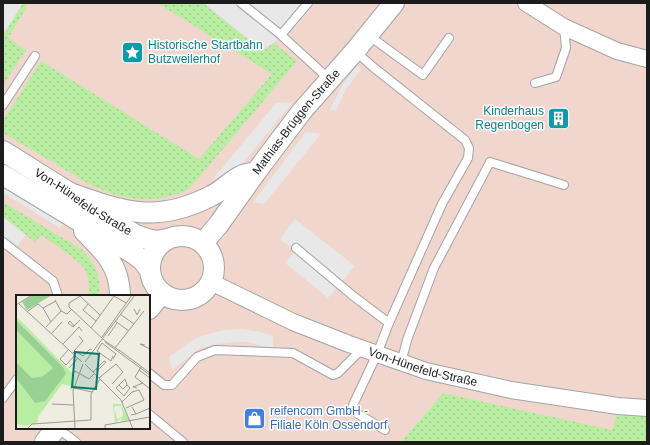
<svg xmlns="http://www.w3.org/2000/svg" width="650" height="445" viewBox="0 0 650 445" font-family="Helvetica,sans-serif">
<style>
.commercial{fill:#f1d6ce;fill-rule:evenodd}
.grass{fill:url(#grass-dots)}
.parking{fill:#e8e8e8}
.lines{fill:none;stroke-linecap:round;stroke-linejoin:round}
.service-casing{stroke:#a3a3a3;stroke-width:10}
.minor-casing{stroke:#a3a3a3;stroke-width:18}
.tertiary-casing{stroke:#a3a3a3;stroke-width:22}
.service{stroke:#fff;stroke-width:8}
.minor{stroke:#fff;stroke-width:16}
.tertiary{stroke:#fff;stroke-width:20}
.labels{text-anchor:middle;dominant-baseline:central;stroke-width:3;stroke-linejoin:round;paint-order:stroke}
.culture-label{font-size:12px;fill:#0d838f;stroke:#fff;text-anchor:start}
.street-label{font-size:12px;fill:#1c1c1c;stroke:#fff}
.shop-label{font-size:12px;fill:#366cbe;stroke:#fff;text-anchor:start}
.inset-road{fill:none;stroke:#9b9992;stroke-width:1}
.view{fill:#0f766e;fill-opacity:0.15;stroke:#0f766e;stroke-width:2}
.inset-edge{fill:none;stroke:#1c1c1c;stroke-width:2}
</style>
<defs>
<pattern id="grass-dots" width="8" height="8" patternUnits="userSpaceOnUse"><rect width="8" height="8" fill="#b9eda2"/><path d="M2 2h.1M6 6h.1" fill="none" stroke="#9ecb8b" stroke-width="1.8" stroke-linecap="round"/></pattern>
</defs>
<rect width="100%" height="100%" fill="#efede1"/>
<path class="commercial" d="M3,3H647V442L443,393L401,442H3ZM17,296H149V428H17Z"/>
<g class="grass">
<path d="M23,3H29L8,38L26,50L3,85V35Z"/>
<path d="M157,3H203L262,51L274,43L297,61L190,188C181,194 172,196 161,198C120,204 89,185 56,164C38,154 21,143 3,133V121L41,61L199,159L272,74Z"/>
<path d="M3,202L81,249C96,264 101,275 99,296H89C89,289 89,277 86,271C83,263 50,241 41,235L35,242L3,217Z"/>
<path d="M443,393L612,430L617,415L647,417V442H401Z"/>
</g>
<g class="parking">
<path d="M3,3H23L3,35Z"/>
<path d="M204,3H315L294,29L262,50Z"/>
<path d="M357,66L361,69L345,91L336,111L330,109L343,84Z"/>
<path d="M293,102L237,170L229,178L213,179L276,103Z"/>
<path d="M306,132L321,134L264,204L253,202Z"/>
<path d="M3,185L64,222L60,228L3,193Z"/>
<path d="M3,217L26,235L17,246L3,235Z"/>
<path d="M295,219L355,266L328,298L285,263L295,251L280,239Z"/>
<path d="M243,329L261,332L273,336V349L248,342H236L217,344L199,349L172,370L169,357L191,341L202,336L224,330Z"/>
</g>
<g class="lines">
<defs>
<g id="service">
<path d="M241,3L281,35L329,79"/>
<path d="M281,35L308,3"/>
<path d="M368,35L423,75L449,38"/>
<path d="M355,51L373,67L465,140L469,148L468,158L442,204L389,323L377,354L353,405V411L385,430"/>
<path d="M535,83L556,77L566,48L564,27"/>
<path d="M3,105L35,56"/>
<path d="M3,242L53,281L58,296"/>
<path d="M296,248L352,295L389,323"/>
<path d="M401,363L407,340L434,268L490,162L564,185"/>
<path d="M149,373L164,385H172L197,357L215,350L293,353L333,375L338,373L362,349"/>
<path d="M3,398L17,379"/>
<path d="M149,414L183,442"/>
<path d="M57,428L76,442"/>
</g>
<g id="minor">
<path d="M526,3L564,27L617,51L647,59"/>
<path id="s1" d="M211,282L293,322L349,344L426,371L511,390L618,406L647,408"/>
</g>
<g id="tertiary">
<path id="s2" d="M3,151L70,193L86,206L134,234L147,239L157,241L167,239"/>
<path d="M3,175L134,254L142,260L150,270"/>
<path d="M70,193C124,212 156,224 211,196C222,191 230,181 241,176C246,173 251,174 256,172"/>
<path d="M84,231C104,251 120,266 120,296"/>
<circle cx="182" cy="268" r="32"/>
<path id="s3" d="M203,243L219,224L256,172L302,111L355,51L394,3"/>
<path d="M149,309L162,293"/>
<path d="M45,442L56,428"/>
</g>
</defs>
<use href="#service" class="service-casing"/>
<use href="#minor" class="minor-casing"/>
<use href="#tertiary" class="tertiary-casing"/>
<use href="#service" class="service"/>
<use href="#minor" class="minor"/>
<use href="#tertiary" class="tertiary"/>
</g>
<defs>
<symbol id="sight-square" viewBox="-11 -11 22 22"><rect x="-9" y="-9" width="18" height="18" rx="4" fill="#0f9aa8" stroke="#fff"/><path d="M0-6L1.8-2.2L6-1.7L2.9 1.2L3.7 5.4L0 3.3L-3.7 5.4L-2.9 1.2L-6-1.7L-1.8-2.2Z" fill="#fff"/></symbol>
<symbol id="building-square" viewBox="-11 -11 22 22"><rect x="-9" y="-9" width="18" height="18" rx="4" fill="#0f9aa8" stroke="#fff"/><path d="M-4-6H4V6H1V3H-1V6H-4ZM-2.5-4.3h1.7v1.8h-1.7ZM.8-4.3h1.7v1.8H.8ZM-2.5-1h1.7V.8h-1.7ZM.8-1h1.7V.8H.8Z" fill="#fff"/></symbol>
<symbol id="shop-square" viewBox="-11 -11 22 22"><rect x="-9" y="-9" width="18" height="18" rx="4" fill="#3f7fe0" stroke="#fff"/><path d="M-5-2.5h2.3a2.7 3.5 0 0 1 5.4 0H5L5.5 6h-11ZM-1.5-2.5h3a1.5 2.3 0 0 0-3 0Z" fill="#fff"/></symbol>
</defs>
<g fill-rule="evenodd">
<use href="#sight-square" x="120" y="40" width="25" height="25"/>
<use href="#building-square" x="546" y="106" width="25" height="25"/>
<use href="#shop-square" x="242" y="406" width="25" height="25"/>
</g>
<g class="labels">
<g class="culture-label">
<text x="148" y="45">Historische Startbahn<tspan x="148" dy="14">Butzweilerhof</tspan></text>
<text x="544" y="111" text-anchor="end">Kinderhaus<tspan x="544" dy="14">Regenbogen</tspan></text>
</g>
<g class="street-label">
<text stroke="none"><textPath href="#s3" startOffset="153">Mathias-Brüggen-Straße</textPath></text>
<text stroke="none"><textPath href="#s2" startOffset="95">Von-Hünefeld-Straße</textPath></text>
<text stroke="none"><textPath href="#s1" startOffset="229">Von-Hünefeld-Straße</textPath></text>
</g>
<g class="shop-label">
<text x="270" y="411">reifencom GmbH -<tspan x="270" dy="14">Filiale Köln Ossendorf</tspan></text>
</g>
</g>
<g transform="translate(16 295)">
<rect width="134" height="134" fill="#efede1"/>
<path d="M2,23L59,81L57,95L53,94L55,91L46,89L22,122V127L10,131L0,129V83L19,108L50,79L47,72L0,25ZM0,35L37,73L27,81L16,83L0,67ZM97,109H105L113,125L106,126L105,123L99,128L98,117L99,115L101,124L106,122L107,119L105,111H99L97,116Z" fill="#b9eda2"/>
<path d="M17,0H36L11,15L6,7ZM0,25L47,72L50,79L29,106L19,108L0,83V67L16,83L27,81L37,73L0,35Z" fill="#99d192"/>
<path class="inset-road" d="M66,0L53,8V12L89,46L104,56M64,1L84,20M2,8L66,67M72,9L67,15L80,26M0,10L16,0M27,13L35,27M118,14L121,20L124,14M12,16L22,9L27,13L40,6M45,16L51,19L56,14M104,19L118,29M99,26L113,36M58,31L54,26L52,28L57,32L64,25M30,32L45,16L39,5M75,33L98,1L110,8M36,38L46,27M92,41L101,28M86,42L116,0M89,47L134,80M47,49L63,32L66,36M129,50L124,49L134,54M99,53L128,16M53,54L44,64L50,70L59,60M103,55L134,78M58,56L67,46L63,41M81,56L86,48L100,59L97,64M81,56L95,66L97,61M57,58L59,56L67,61L74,54L76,55M69,67L119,0M69,69L105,105L117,134M125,72L119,82L134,94M53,73L62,63M123,75L134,83M77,77L88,66L90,67L81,76L80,74M58,78L59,76L73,84L79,78M83,83L100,69L107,77L96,89M103,90L107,94L111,90L114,93L108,101L100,93ZM103,90L109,84L111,90M58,93L76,97M121,93L117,92L127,88M106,107L116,97L123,95L128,105L110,113M36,109L57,110M120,119L134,113M115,120L120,119L116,112M11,134L16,129L75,125V99L84,84M59,134L57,96L67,69M89,134V130L134,122"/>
<path class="view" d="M59,57L83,59L80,94L56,92Z"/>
<rect width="134" height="134" class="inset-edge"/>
</g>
<rect width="650" height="445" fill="none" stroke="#1c1c1c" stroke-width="8"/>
</svg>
